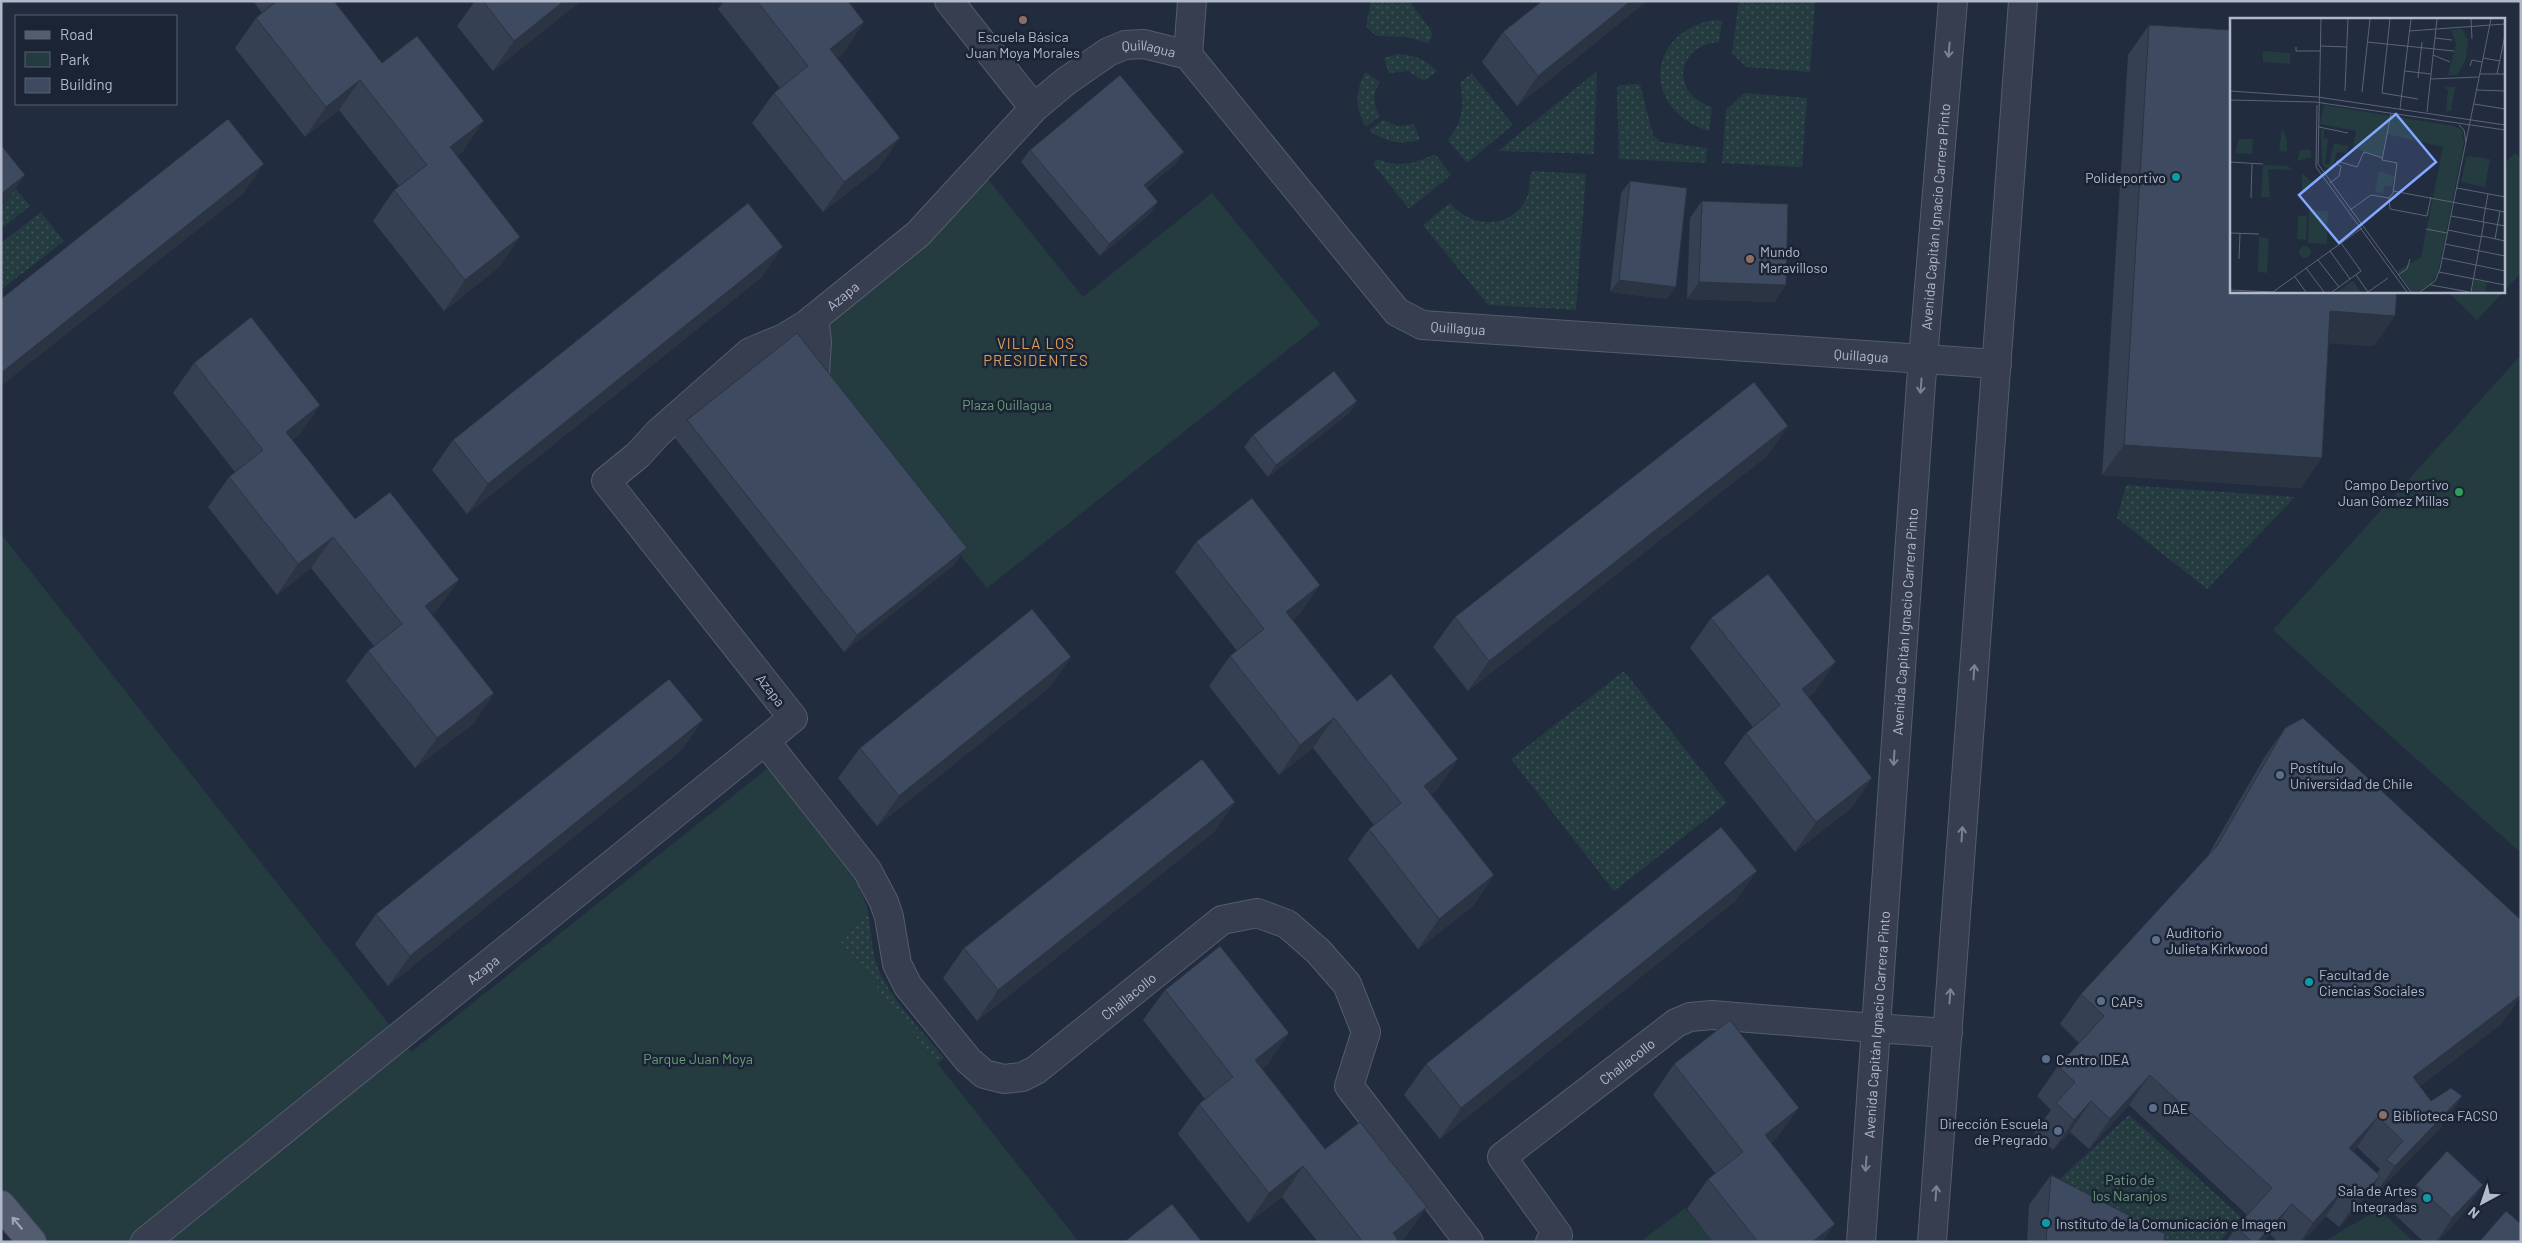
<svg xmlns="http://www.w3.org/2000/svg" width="2522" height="1243" viewBox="0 0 2522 1243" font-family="Barlow,sans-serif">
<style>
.grass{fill:url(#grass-dots)}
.park{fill:#243b40}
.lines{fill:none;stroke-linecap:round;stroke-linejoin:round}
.minor-casing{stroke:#545c6d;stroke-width:30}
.tertiary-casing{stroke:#545c6d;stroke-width:30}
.primary-casing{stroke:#3f4858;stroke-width:30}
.minor{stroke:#363e4f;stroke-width:28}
.tertiary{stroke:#363e4f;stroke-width:28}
.primary{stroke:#545d6f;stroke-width:28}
.wall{fill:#354052;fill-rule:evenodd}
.shaded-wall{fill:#2b3442}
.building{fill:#3e4a5f;stroke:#2b3442}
.oneway{stroke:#7a8293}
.oneway2{stroke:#9fa7b8}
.education-dot{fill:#8d6e63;stroke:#1b2434;stroke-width:2}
.culture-dot{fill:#0f9aa8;stroke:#1b2434;stroke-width:2}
.leisure-dot{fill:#2e9e5b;stroke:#1b2434;stroke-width:2}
.service-dot{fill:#5c6f8a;stroke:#1b2434;stroke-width:2}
.labels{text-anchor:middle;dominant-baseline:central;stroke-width:5;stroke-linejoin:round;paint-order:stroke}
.poi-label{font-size:14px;fill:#b2b9ca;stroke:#1b2434;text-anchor:start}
.street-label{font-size:14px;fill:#b2b9ca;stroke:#1b2434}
.park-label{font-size:14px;fill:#689d78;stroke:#1b2434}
.neighbourhood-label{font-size:15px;letter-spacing:1px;fill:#dc9e5c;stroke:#1b2434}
.inset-road{fill:none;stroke:#5c6477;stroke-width:1}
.view{fill:#83a8ff;fill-opacity:0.15;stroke:#83a8ff;stroke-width:2.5}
.inset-edge{fill:none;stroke:#b2b9ca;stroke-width:2.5}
</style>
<defs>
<pattern id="grass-dots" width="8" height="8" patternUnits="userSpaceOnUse" patternTransform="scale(1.25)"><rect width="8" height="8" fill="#243b40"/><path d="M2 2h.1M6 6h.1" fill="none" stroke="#41555a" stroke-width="1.8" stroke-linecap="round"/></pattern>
</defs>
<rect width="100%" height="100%" fill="#222c3f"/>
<g class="grass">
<path d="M1371,1H1409L1431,30L1432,37L1428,43L1407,37L1376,36L1366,26Z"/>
<path d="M1739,1H1815L1810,72L1746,67L1732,53Z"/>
<path d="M1713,20L1722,21L1719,42C1676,45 1670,94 1712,107L1709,131C1643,111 1644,34 1713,20Z"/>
<path d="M1398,54C1415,55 1425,59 1437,71L1424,81L1408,71L1389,73L1384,58Z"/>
<path d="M1597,71L1594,154L1498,151Z"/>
<path d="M1365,72L1380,82C1372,94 1373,104 1380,116L1366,127C1355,108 1355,92 1365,72Z"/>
<path d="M1472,73L1513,125L1467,163L1448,140C1462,123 1465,105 1460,83Z"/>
<path d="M1640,84L1653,135L1661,142L1707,148L1706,163L1619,159L1617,88L1620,85Z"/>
<path d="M1744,93L1807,98L1802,167L1722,163L1726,110Z"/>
<path d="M1383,120L1398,126L1414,124L1420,140C1400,145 1386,143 1369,130Z"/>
<path d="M1435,154L1451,175L1409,209L1373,164L1377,159C1398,168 1415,164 1435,154Z"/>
<path d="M1,170L30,206L1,229Z"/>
<path d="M1533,171L1586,174L1576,310L1488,305L1423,225L1450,203C1471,229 1513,230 1527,197C1531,188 1527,179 1533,171Z"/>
<path d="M41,212L64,241L1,290V243Z"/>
<path d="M2126,485L2295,497L2207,589L2117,518Z"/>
<path d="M1624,671L1727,803L1614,891L1511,759Z"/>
<path d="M799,807C821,834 850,862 863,896C874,922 868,951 882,977C897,1006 923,1032 944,1058L935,1066L802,900Z"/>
<path d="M2129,1115L2241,1217L2219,1242H2118L2036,1201Z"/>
</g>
<g class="park">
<path d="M2515,153L2521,158V273L2477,320L2447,291H2503V165Z"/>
<path d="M987,178L1083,297L1212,193L1320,324L987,588L822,385L827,316Z"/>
<path d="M2521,355V853L2273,630Z"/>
<path d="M1,534L411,1052L768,768C800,808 857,866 868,914L838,938L1079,1242H47L1,1190Z"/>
<path d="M1685,1208L1713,1242H1640Z"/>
<path d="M2379,1209L2414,1242H2323Z"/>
</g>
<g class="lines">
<defs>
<g id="minor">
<path d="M949,1L1034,108"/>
<path d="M1188,55L1192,1"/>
<path d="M814,318L817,341L815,375"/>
<path id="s1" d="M765,741L867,870L884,902L889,917L897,964L908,986L968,1060L984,1074L1004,1079L1022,1077L1036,1070L1222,920L1257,913L1287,924L1318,951L1347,984L1366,1032L1349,1086L1469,1242"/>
<path id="s2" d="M145,1242L793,718L606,481L638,455L658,433L750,352L784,338L807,324L918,234L1034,108L1065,82L1108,52L1125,45L1144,44L1188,55L1397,312L1422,325L1997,364"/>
<path id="s3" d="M1550,1242L1558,1235L1502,1157L1676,1023L1690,1017L1712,1015L1875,1028"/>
</g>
<g id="tertiary">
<path d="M1875,1028L1948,1033"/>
<path id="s4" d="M1861,1242L1921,383L1953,1"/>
<path d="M1932,1242L2023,1"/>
</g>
<path id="primary" d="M1,1205L32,1242"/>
</defs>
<use href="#minor" class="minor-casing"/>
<use href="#tertiary" class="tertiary-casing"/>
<use href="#primary" class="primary-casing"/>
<use href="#minor" class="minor"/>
<use href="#tertiary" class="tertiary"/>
<use href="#primary" class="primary"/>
</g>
<g class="wall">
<path d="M253,1H334L382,63L463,151L457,156L520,237L499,267L444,311L373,221L394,190L399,186L372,152L339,110L305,137L235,48L256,18L262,13Z"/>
<path d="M475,1H581L493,71L457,26Z"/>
<path d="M724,1H848L864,22L843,53L837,58L879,168L823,212L752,123L774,93L780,88L718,9Z"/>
<path d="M1647,1L1517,106L1482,62L1503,32Z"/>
<path d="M2149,25L2374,346L2329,343L2301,488L2102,475L2128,55Z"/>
<path d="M1030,150L1184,152L1175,164L1147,188L1150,214L1100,256L1021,162Z"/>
<path d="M1630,181L1667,299L1610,292L1621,193Z"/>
<path d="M1702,201L1786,285L1774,302L1687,299L1690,218Z"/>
<path d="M762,277L467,514L432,470L453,440Z"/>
<path d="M194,363L320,405L299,435L292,440L355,519L459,580L437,610L432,614L494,693L473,724L415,768L346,681L368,651L374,646L311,568L277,595L208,507L229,477L235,472L173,393Z"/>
<path d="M1357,401L1349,413L1268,477L1244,447L1253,435Z"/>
<path d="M687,420L954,565L844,652L675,438Z"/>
<path d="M1788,426L1767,456L1468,691L1433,647L1455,617Z"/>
<path d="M1196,542L1320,585L1299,615L1293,620L1357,701L1458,759L1437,790L1431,794L1494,875L1473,906L1418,949L1348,859L1369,829L1374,825L1313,748L1279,775L1209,686L1230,656L1237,651L1175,572Z"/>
<path d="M1711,618L1815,692L1808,697L1872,778L1851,808L1795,852L1724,763L1746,733L1753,727L1690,648Z"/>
<path d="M1071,657L1050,687L877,826L838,778L860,748Z"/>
<path d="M2285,728L2521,920V996L2500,1025L2420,1086L2431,1101L2462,1096L2441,1127L2374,1196L2368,1192L2359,1206L2339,1227L2326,1216L2302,1242H2278L2270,1234L2264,1242H2226L2236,1227L2247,1215L2129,1105L2089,1149L2070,1132L2053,1150L2034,1133L2051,1110L2037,1096L2058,1066L2079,1043L2060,1024L2081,994L2207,857L2264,758ZM2357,1147L2380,1169L2377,1173L2353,1151Z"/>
<path d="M682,750L388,986L355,944L376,914Z"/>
<path d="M1235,802L1214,832L977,1021L943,978L964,948Z"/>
<path d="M1757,871L1735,901L1440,1139L1404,1095L1426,1064Z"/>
<path d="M1165,990L1289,1033L1268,1064L1262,1068L1325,1149L1427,1207L1405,1237L1400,1242H1318L1282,1197L1248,1223L1178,1134L1199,1104L1205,1099L1143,1020Z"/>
<path d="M1674,1064L1777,1138L1771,1143L1822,1242H1713L1687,1209L1708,1179L1715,1173L1653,1095Z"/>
<path d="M2051,1175L2164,1242H2027L2029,1205Z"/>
<path d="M2416,1185H2483L2462,1215L2437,1242H2424L2395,1215Z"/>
</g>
<g class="shaded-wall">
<path d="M564,1H581L493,71L514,41Z"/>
<path d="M1631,1H1647L1517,106L1538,76Z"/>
<path d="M864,22L843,53L809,79L830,49Z"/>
<path d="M360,80L339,110L305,137L326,107Z"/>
<path d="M484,121L463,151L429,177L450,147Z"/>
<path d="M900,138L879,168L823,212L844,182Z"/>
<path d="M1184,152L1175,164L1136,197L1144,185Z"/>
<path d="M264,164L243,194L1,386V373Z"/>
<path d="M25,175L4,205L1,207V194Z"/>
<path d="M1158,202L1150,214L1100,256L1109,244Z"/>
<path d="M520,237L499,267L444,311L465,280Z"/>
<path d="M783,247L762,277L467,514L488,484Z"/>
<path d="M1619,280L1676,287L1667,299L1610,292Z"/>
<path d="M1699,282L1786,285L1774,302L1687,299Z"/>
<path d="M2330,311L2395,316L2374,346L2309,342Z"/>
<path d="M1357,401L1349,413L1268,477L1276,465Z"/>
<path d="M320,405L299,435L265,462L286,432Z"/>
<path d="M1788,426L1767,456L1468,691L1489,661Z"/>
<path d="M2124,445L2322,458L2301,488L2102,475Z"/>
<path d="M333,537L311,568L277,595L298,564Z"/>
<path d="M967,548L954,565L844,652L857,635Z"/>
<path d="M459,580L437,610L404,636L425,606Z"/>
<path d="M1320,585L1299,615L1265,642L1286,612Z"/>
<path d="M1071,657L1050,687L877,826L899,796Z"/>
<path d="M1836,662L1815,692L1781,719L1802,689Z"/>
<path d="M494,693L473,724L415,768L437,738Z"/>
<path d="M1334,718L1313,748L1279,775L1300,745Z"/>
<path d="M703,720L682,750L388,986L410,956Z"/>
<path d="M1458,759L1437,790L1403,816L1424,786Z"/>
<path d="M1872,778L1851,808L1795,852L1816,822Z"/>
<path d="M1235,802L1214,832L977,1021L998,990Z"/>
<path d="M1757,871L1735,901L1440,1139L1461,1108Z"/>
<path d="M1494,875L1473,906L1418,949L1439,919Z"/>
<path d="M2521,995L2500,1025L2392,1108L2413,1077Z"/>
<path d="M1289,1033L1268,1064L1234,1090L1255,1060Z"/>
<path d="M2150,1075L2129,1105L2089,1149L2110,1119Z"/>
<path d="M2462,1096L2441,1127L2374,1196L2395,1166Z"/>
<path d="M2091,1101L2070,1132L2053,1150L2074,1120Z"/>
<path d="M1799,1108L1777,1138L1743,1165L1765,1135Z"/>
<path d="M2378,1117L2357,1147L2328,1178L2349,1148Z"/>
<path d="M1303,1166L1282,1197L1248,1223L1269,1193Z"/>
<path d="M2380,1176L2359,1206L2339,1227L2360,1197Z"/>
<path d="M2347,1185L2326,1216L2302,1242H2300L2313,1223Z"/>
<path d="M2483,1185L2462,1215L2437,1242H2436L2452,1218Z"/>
<path d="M2292,1204L2270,1234L2264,1242H2257Z"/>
<path d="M1427,1207L1405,1237L1400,1242H1387L1393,1233Z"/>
<path d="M1835,1224L1822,1242H1812Z"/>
</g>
<g class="building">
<path d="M277,1H334L382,63L417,36L484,121L450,147L520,237L465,280L394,190L427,165L360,80L326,107L256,18Z"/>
<path d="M483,1H564L514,41Z"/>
<path d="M757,1H848L864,22L830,49L900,138L844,182L774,93L808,66Z"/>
<path d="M1542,1H1631L1538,76L1503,32Z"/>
<path d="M2149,25L2231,30V291H2397L2395,316L2330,311L2322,458L2124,445Z"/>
<path d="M1120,75L1184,152L1144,185L1158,202L1109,244L1030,150Z"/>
<path d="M228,119L264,164L1,373V299Z"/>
<path d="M1,145L25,175L1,194Z"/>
<path d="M1630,181L1687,188L1676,287L1619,280Z"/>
<path d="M1702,201L1788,204L1786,285L1699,282Z"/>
<path d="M748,203L783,247L488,484L453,440Z"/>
<path d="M251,317L320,405L286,432L355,519L390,492L459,580L425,606L494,693L437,738L368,651L402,624L333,537L298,564L229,477L263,450L194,363Z"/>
<path d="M797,333L967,548L857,635L687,420Z"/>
<path d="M1334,371L1357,401L1276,465L1253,435Z"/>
<path d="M1754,382L1788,426L1489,661L1455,617Z"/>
<path d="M1252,498L1320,585L1286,612L1357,701L1391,674L1458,759L1424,786L1494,875L1439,919L1369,829L1401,803L1334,718L1300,745L1230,656L1264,629L1196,542Z"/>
<path d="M1768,574L1836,662L1802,689L1872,778L1816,822L1746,733L1780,705L1711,618Z"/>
<path d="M1032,609L1071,657L899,796L860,748Z"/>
<path d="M669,679L703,720L410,956L376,914Z"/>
<path d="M2303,718L2521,920V995L2413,1077L2431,1101L2451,1088L2462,1096L2395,1166L2386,1160L2403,1141L2378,1117L2349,1148L2380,1176L2360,1197L2347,1185L2313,1223L2292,1204L2257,1242H2252L2236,1227L2272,1188L2150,1075L2110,1119L2091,1101L2074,1120L2056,1103L2075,1082L2058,1066L2104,1016L2081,994L2217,846L2285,728Z"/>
<path d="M1202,759L1235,802L998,990L964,948Z"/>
<path d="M1721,827L1757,871L1461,1108L1426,1064Z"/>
<path d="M1220,946L1289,1033L1255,1060L1325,1149L1360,1122L1427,1207L1393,1233L1399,1242H1363L1303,1166L1269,1193L1199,1104L1233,1077L1165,990Z"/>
<path d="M1730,1020L1799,1108L1765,1135L1835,1224L1812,1242H1758L1708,1179L1743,1152L1674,1064Z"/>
<path d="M2447,1151L2483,1185L2452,1218L2416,1185Z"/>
<path d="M2051,1175L2165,1234L2164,1242H2046Z"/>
<path d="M1172,1204L1202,1242H1124Z"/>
<path d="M2506,1211L2521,1224V1242H2479Z"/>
</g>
<defs><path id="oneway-shaft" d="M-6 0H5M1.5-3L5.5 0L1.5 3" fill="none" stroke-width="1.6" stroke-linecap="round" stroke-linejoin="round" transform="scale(1.25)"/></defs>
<g class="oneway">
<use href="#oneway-shaft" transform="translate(1949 50) rotate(95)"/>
<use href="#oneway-shaft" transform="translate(1921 386) rotate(94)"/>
<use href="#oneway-shaft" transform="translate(1974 672) rotate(-86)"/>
<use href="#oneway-shaft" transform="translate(1894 758) rotate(94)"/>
<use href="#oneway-shaft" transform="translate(1962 834) rotate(-86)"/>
<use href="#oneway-shaft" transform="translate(1950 996) rotate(-86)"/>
<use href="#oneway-shaft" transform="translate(1866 1164) rotate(94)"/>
<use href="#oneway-shaft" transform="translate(1936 1193) rotate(-86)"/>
</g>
<use class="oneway2" href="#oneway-shaft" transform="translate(17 1223) rotate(-130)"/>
<g class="education-dot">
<circle cx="1023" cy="20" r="5"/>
<circle cx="1750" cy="259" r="5"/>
<circle cx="2383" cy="1115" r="5"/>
</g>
<g class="culture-dot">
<circle cx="2176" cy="177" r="5"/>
<circle cx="2309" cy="982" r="5"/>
<circle cx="2427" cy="1198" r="5"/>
<circle cx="2046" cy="1223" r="5"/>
</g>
<circle class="leisure-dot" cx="2459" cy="492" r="5"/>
<g class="service-dot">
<circle cx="2280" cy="775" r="5"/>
<circle cx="2156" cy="940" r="5"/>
<circle cx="2101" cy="1001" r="5"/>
<circle cx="2046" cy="1059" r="5"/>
<circle cx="2153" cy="1108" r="5"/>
<circle cx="2058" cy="1131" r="5"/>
</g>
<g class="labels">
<g class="poi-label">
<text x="1023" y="36" text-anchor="middle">Escuela Básica<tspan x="1023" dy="16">Juan Moya Morales</tspan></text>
<text x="2166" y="177" text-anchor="end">Polideportivo</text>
<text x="1760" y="251">Mundo<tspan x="1760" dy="16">Maravilloso</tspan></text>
<text x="2449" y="484" text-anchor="end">Campo Deportivo<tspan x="2449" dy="16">Juan Gómez Millas</tspan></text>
<text x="2290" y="767">Postítulo<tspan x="2290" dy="16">Universidad de Chile</tspan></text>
<text x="2166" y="932">Auditorio<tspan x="2166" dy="16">Julieta Kirkwood</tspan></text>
<text x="2319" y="974">Facultad de<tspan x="2319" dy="16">Ciencias Sociales</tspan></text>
<text x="2111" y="1001">CAPs</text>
<text x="2056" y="1059">Centro IDEA</text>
<text x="2163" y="1108">DAE</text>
<text x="2393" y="1115">Biblioteca FACSO</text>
<text x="2048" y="1123" text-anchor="end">Dirección Escuela<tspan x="2048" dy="16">de Pregrado</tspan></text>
<text x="2417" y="1190" text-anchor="end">Sala de Artes<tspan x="2417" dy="16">Integradas</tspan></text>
<text x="2056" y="1223">Instituto de la Comunicación e Imagen</text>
</g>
<g class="street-label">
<text stroke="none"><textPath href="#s2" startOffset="1842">Quillagua</textPath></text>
<text stroke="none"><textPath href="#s4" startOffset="1028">Avenida Capitán Ignacio Carrera Pinto</textPath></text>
<text stroke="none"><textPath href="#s2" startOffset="1438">Azapa</textPath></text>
<text stroke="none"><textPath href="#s2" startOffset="2278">Quillagua</textPath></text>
<text stroke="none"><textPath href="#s2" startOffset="2682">Quillagua</textPath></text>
<text stroke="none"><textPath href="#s4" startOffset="622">Avenida Capitán Ignacio Carrera Pinto</textPath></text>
<text transform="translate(771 690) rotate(52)">Azapa</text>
<text stroke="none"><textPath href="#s2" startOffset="434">Azapa</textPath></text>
<text stroke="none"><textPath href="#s1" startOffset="578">Challacollo</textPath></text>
<text stroke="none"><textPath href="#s4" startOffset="218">Avenida Capitán Ignacio Carrera Pinto</textPath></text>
<text stroke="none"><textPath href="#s3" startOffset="264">Challacollo</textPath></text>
</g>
<g class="park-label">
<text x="1007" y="404">Plaza Quillagua</text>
<text x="698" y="1058">Parque Juan Moya</text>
<text x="2130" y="1179">Patio de<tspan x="2130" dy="16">los Naranjos</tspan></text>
</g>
<g class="neighbourhood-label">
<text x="1036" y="343">VILLA LOS<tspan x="1036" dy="17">PRESIDENTES</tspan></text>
</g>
</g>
<g transform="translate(2230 18)">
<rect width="275" height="275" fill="#222c3f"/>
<path d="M215,69H225L221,93H216L218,73ZM9,121H23L22,136L5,135Z" fill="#243b40"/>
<path d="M232,11L238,22L236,41L227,57H218L226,26L221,12ZM33,33L60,35V46L33,44ZM94,87L224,108L232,112L234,125L208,254L201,266L188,274H182L167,253L191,239L213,129L157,116L152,139L123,130L126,113L90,106ZM52,110L57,122V134L49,133ZM91,111L95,112L93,120L98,121L95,146H99L104,125L118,128L117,135L107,134L102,151L95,150L92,145ZM70,132H81V139L67,143ZM240,138L260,141L255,169L231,164L236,140ZM33,147L58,148L62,152L38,151L40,179H31ZM149,153L164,158L162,169L155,167L153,175L145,174ZM72,155L83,165L76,174H72ZM79,192L98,193L97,226L78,225ZM68,198H77L76,222L67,221ZM29,219L39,220L37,255L28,254ZM69 234a6 6 0 1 1 12 0a6 6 0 1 1-12 0ZM244,262L257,264L255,274H242ZM123,263L131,274H107Z" fill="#243b40"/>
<path class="inset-road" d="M91,1L88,146L181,274M160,1L152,75L188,81M241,1L242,21M179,13L275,6M205,20L222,22M137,24L224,33M90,28L117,29M66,29V33H90M203,37L220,44M253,40L270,43M240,48L242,42L252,44M175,53L201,56M250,56H275M267,56L275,17M188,60L192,24M201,61L249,59M247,72L275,73M0,73L88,79L275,107M115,73L118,1M132,74L140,1M0,82L85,84L275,112M244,86L275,91M87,87L86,149L177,274M170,91L181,1M197,94L207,1M229,107L234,112L236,124M89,109L118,115M0,144L33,146M100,165L109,158L111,148L106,146L107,143L127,149L134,134L153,140M227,170L275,179M163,173L275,194M21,180L22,145M159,180L163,175L167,145L152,142L161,96M159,180L160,191L197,198L201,179M120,192L141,177L159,180M221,198L275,208M253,204L258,176M196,211L217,215M218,212L252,219M0,215L29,216M252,218L275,223M265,221L270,193M215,226L275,238M100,233L120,261M212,240L275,253M9,241L10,215M88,242L109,269M76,250L94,274M209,254L275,267M126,257L138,274M168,257L177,251L180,241M65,259L76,274M201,267L239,274M0,272L43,274M43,274L132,210M102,274L131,253L111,225M138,274L158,260M190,274L205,263L210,251L261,1M241,274L254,204"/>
<path class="view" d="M166,96L206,144L109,225L69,177Z"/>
<rect width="275" height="275" class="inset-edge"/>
</g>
<rect width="2522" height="1243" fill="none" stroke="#b2b9ca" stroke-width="5"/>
<rect x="15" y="15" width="162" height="90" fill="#1b2434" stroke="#576070"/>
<rect x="25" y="31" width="25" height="8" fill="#545d6f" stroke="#576070"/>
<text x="60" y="40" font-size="15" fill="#b2b9ca">Road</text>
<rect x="25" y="52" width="25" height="15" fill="#243b40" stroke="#576070"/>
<text x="60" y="65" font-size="15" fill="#b2b9ca">Park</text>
<rect x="25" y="78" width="25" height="15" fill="#3e4a5f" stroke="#576070"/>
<text x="60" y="90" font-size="15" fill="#b2b9ca">Building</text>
<g transform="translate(2482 1203) rotate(220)" stroke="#1b2434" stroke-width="4" paint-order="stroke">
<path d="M0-4L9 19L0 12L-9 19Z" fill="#b2b9ca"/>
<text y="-8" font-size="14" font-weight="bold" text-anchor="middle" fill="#b2b9ca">N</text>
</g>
</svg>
